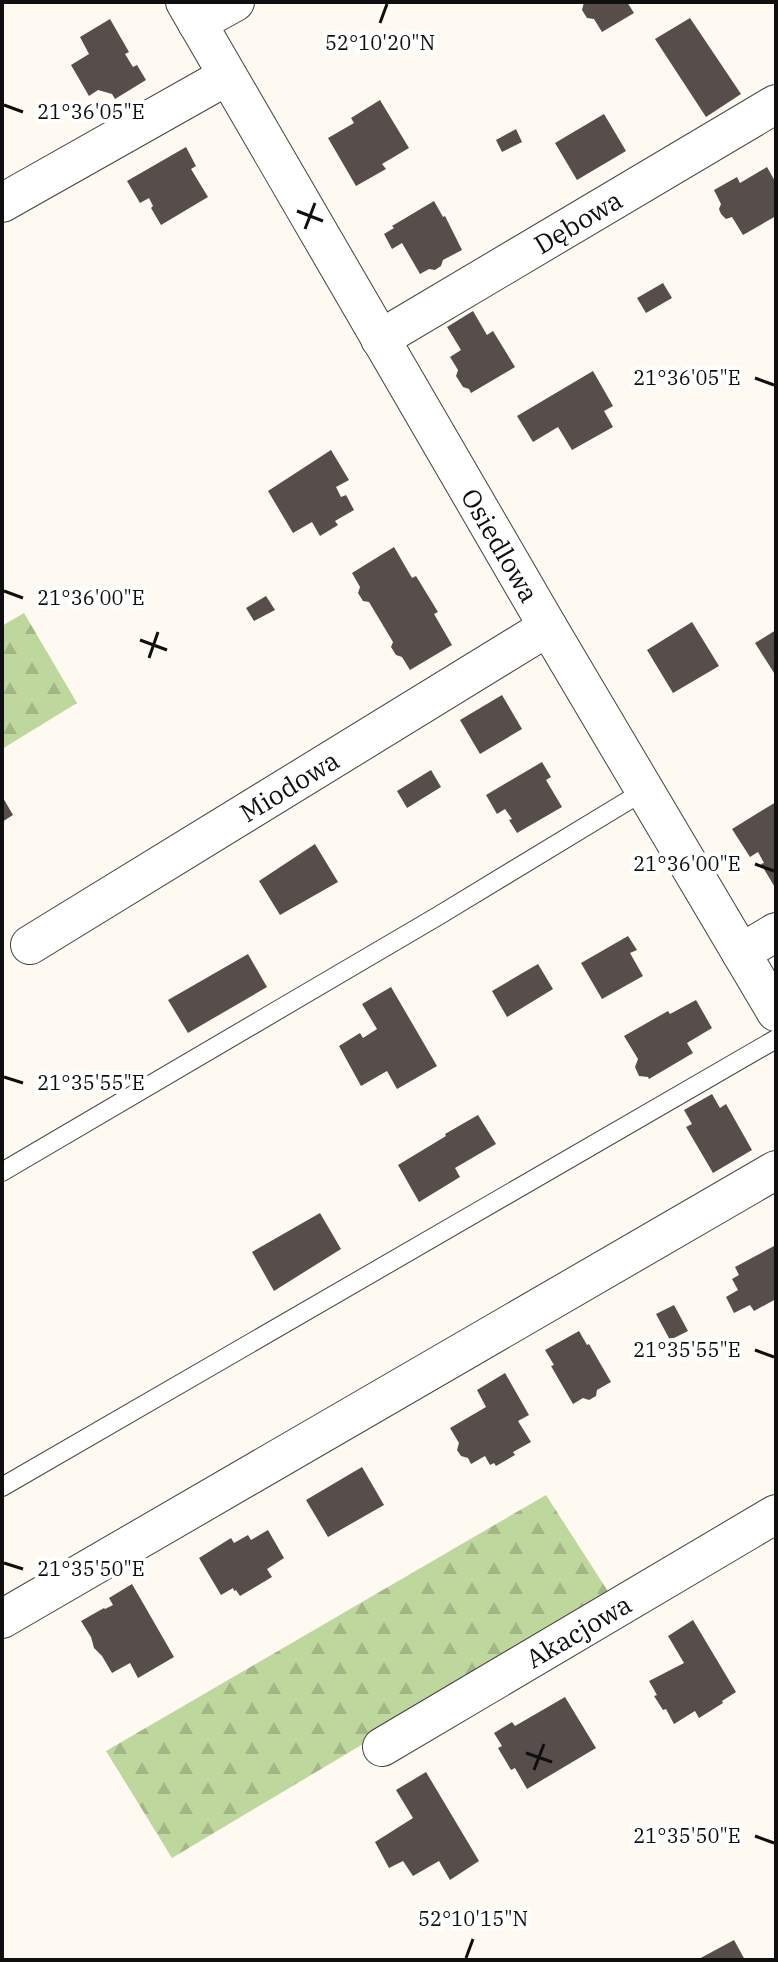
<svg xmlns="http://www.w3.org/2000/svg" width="778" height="1962" viewBox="0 0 778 1962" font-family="'IBM Plex Serif',serif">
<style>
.forest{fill:url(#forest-firs)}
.building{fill:#574e4b}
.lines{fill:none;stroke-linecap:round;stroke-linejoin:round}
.lane-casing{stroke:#424242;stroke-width:20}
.street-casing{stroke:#424242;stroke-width:40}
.lane{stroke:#fff;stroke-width:18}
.street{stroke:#fff;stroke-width:38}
.ticks{fill:none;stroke:#0f0f0f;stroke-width:3}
.labels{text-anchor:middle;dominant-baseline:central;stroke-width:8;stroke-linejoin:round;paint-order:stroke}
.street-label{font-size:26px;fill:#0f0f0f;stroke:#fff}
.ticks-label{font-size:20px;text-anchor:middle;fill:#0f0f0f;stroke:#fff;stroke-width:8;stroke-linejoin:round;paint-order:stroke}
</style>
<defs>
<pattern id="forest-firs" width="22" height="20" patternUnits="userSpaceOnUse" patternTransform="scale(2)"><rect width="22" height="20" fill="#bed79c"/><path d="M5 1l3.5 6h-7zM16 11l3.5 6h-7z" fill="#a2b785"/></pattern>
</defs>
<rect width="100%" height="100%" fill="#fefaf1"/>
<g class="forest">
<path d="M24,613L77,703L2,749V626Z"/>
<path d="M546,1495L611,1596L172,1858L106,1751Z"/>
</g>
<g class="building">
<path d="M584,2H627L634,13L602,32L594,19L587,18L582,10Z"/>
<path d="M690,18L741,94L706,117L655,39Z"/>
<path d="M110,19L129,52L125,54L133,67L137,65L146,80L115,99L112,94L98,90L89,96L71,65L89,54L80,37Z"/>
<path d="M380,100L409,148L382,164L386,169L356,186L328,138L354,123L351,118Z"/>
<path d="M604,114L626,151L577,180L555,143Z"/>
<path d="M516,129L522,142L502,152L496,140Z"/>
<path d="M186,147L196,166L191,169L208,197L161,225L151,208L153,206L149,198L140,203L127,181Z"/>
<path d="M767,167L776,183V216L743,235L732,217L726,219L721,214L719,209L721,204L714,190L737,177L740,183Z"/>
<path d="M434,201L443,217L445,216L462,250L443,260L441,266L435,270L429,269L420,274L402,243L392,249L384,234L394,228L392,226Z"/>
<path d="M663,283L672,298L646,313L637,298Z"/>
<path d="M473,311L487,335L493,331L515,367L471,393L469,389L463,387L456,376L458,370L450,357L461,350L447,327Z"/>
<path d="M593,371L613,406L604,411L613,427L572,450L558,427L533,442L517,416Z"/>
<path d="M331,450L349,480L336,487L341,497L346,495L354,510L335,521L338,525L320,536L312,522L293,533L268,491Z"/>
<path d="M394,547L412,578L416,576L438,612L434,614L452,645L410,670L402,657L396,655L391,647L393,642L369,602L363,601L358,593L360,587L352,573Z"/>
<path d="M266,596L275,610L254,621L246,608Z"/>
<path d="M692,622L719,666L673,693L647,650Z"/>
<path d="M776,630V676L755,643Z"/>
<path d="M502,695L522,729L480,754L460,720Z"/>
<path d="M542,762L551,777L546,780L562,807L517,833L509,820L512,819L505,809L497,814L486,795Z"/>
<path d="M431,770L441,787L407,808L397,791Z"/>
<path d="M2,796L13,815L2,822Z"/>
<path d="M776,802V889L761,864L764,863L758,852L750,857L732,829Z"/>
<path d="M315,844L338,882L280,915L259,881Z"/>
<path d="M628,936L637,950L630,953L643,976L602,999L581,963Z"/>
<path d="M248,954L267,987L188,1033L168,1000Z"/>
<path d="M538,964L553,989L507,1017L492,991Z"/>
<path d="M391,987L437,1066L397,1089L387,1071L361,1086L339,1046L360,1033L363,1038L377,1029L362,1004Z"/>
<path d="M696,1000L712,1028L687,1043L693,1053L649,1079L648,1077L639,1076L635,1067L638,1059L624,1036L668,1011L670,1014Z"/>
<path d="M712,1094L720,1108L726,1104L752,1150L713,1173L686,1127L692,1124L684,1110Z"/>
<path d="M478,1115L496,1144L455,1168L460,1177L419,1202L398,1165L446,1136L445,1134Z"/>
<path d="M320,1213L341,1249L274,1291L252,1252Z"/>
<path d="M774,1246L776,1250V1299L754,1311L750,1305L734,1313L726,1297L738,1290L732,1279L739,1275L735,1267Z"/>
<path d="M674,1305L688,1331L670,1340L656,1314Z"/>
<path d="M579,1331L587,1345L589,1344L611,1382L597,1390L596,1396L589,1400L583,1398L573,1404L551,1366L554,1365L545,1350Z"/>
<path d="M505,1373L529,1415L518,1421L531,1442L513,1452L515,1455L496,1466L494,1463L490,1465L485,1456L471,1464L468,1458L461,1456L457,1450L459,1443L450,1428L486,1407L477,1390Z"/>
<path d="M362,1467L384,1505L328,1537L306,1500Z"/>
<path d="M268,1530L284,1558L267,1569L272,1577L240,1596L236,1590L234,1591L233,1588L221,1595L199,1558L231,1538L234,1543L248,1535L251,1540Z"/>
<path d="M132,1584L174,1657L138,1678L130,1663L112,1673L102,1656L94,1648L91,1637L81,1621L104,1608L105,1609L113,1605L109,1598Z"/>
<path d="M693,1620L736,1692L722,1701L723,1703L699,1718L695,1711L674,1724L666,1709L663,1710L654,1696L657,1695L649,1681L684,1663L668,1636Z"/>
<path d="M565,1697L596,1748L527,1789L515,1768L511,1770L498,1748L502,1746L494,1733L512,1722L515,1726Z"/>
<path d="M426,1772L479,1861L450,1880L439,1861L413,1876L403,1861L389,1868L375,1842L413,1818L396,1790Z"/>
<path d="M734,1940L745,1960H697Z"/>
</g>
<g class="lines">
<defs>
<g id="lane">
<path d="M2,1172L438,916L644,791"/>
<path d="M2,1487L776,1039"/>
</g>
<g id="street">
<path id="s1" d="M185,2L548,627L776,1012"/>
<path d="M197,23L235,2"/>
<path d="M2,203L227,76"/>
<path id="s2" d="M380,339L776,104"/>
<path id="s3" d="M30,945L548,627"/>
<path d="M741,953L776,932"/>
<path d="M2,1619L776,1170"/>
<path id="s4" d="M382,1747L776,1514"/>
</g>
</defs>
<use href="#lane" class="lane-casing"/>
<use href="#street" class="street-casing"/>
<use href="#lane" class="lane"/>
<use href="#street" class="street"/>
</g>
<path class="ticks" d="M380,23L387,4M4,105L23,112M297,211L323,221M305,229L315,203M755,378L774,385M4,591L23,598M140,640L167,650M149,658L158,632M755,864L774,871M4,1077L23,1083M755,1350L774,1357M4,1563L23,1569M526,1753L552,1762M534,1770L544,1744M755,1836L774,1843M466,1958L473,1939"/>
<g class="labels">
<g class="street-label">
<text stroke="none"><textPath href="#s2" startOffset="230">Dębowa</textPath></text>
<text stroke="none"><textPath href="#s1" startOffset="628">Osiedlowa</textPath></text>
<text stroke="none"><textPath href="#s3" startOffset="304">Miodowa</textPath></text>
<text stroke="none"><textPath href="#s4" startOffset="228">Akacjowa</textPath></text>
</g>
</g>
<g class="ticks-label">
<text x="380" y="50">52°10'20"N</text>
<text x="91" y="119">21°36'05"E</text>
<text x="687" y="385">21°36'05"E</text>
<text x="91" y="605">21°36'00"E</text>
<text x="687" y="871">21°36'00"E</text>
<text x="91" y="1090">21°35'55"E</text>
<text x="687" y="1357">21°35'55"E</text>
<text x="91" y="1576">21°35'50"E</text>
<text x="687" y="1843">21°35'50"E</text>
<text x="473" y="1926">52°10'15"N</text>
</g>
<rect width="778" height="1962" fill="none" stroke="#0f0f0f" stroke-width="8"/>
</svg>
